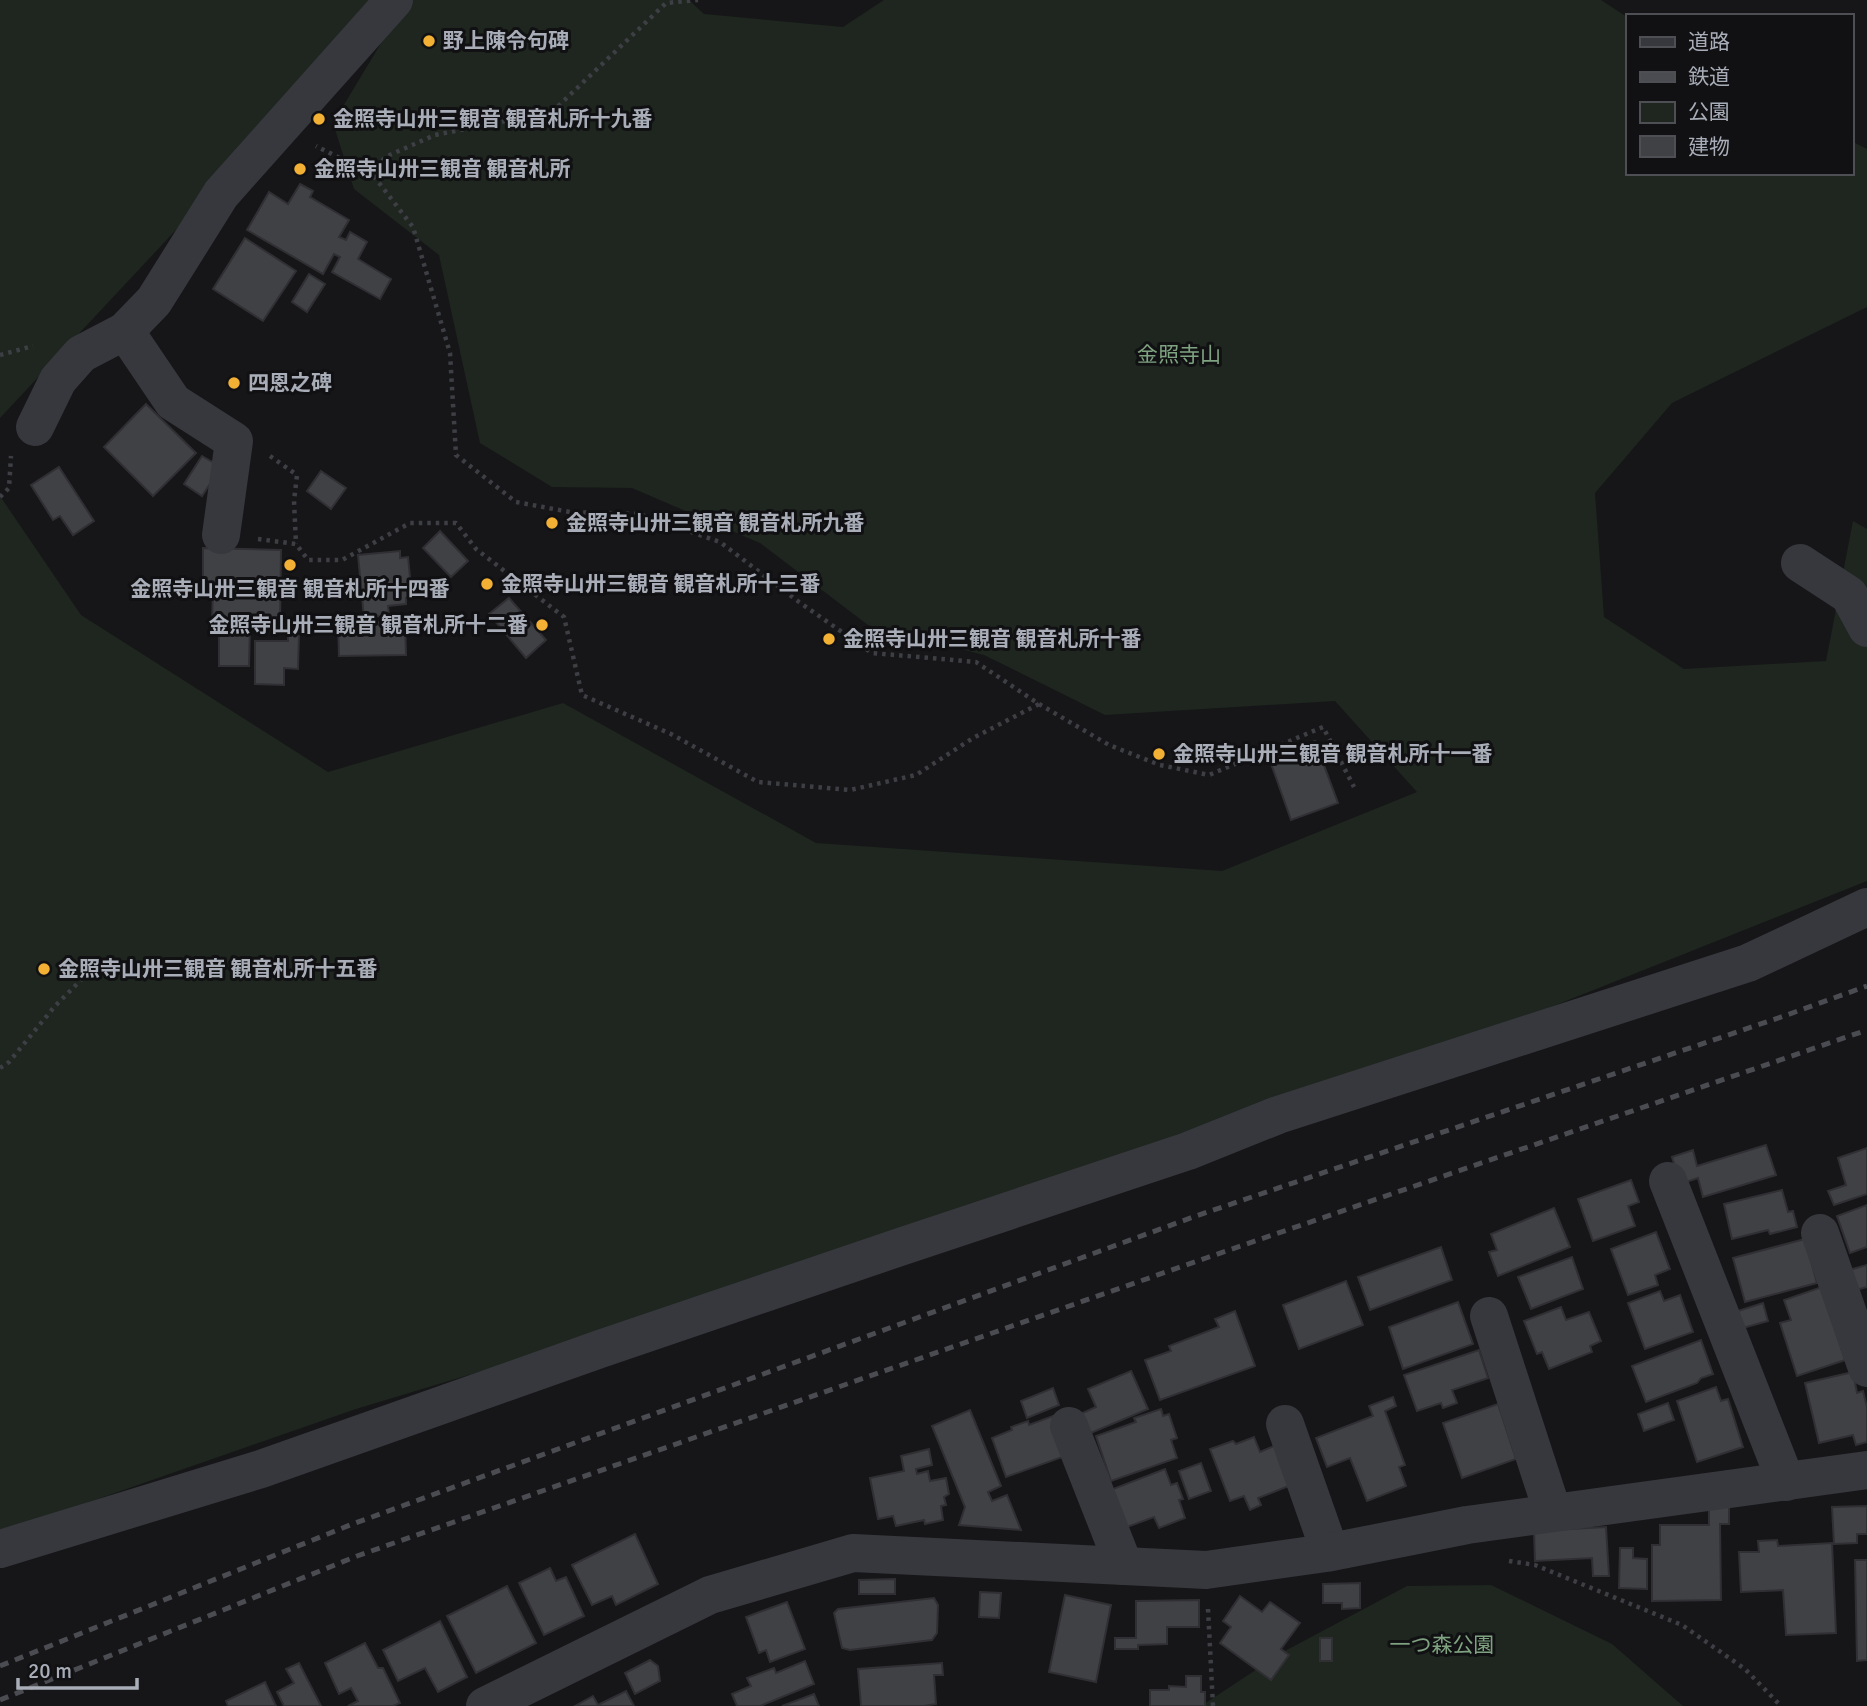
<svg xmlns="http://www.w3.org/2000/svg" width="1867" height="1706" viewBox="0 0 1867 1706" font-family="Signika,'Noto Sans JP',sans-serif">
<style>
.green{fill:#1e261f}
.building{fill:#404145;stroke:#303034;stroke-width:2}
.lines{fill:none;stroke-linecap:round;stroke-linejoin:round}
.path{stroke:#3d3f44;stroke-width:4.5;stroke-dasharray:3.5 5;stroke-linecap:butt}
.minor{stroke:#37383d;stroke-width:38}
.rail{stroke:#4a4c52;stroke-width:5;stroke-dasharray:9 7;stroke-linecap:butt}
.poi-dot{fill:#f2b134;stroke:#111113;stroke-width:2.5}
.labels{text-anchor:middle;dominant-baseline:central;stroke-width:6;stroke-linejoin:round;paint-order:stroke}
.poi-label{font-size:21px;font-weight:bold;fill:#a8adb8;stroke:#111113;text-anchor:start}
.park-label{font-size:21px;fill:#7fa381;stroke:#111113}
</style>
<rect width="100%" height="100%" fill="#161618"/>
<g class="green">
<path d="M0,0H379L320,76L0,418Z"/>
<path d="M407,0H689L704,14L843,27L884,0H1601L1627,17V173H1851V141L1867,149V307L1672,403L1595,493L1604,617L1684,669L1826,661L1853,521L1867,529V881L1353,1086L700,1305L356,1409L95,1500L0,1536V496L81,615L328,772L563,703L816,843L1222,871L1417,792L1335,701L1105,715L984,655L868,625L760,543L632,488L552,487L480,443L439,255L354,189L333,123Z"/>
<path d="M1491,1585L1612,1644L1683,1706H1201L1283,1652L1407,1586Z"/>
</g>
<g class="building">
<path d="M300,184L313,191L310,197L349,220L339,237L346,240L350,232L367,242L358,259L391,279L380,299L332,272L340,257L334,254L323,274L247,230L269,192L288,204Z"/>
<path d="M245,238L296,271L263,321L213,289Z"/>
<path d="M309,274L325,284L307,312L292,302Z"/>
<path d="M146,404L196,453L153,496L104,447Z"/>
<path d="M202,456L221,467L202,496L184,484Z"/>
<path d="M59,467L94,521L73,535L60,516L53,520L31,485Z"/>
<path d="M321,471L346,488L331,509L307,491Z"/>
<path d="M440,531L468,561L451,577L423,548Z"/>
<path d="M203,548L281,550L280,627L250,626L249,666H219V627H212L213,584H203Z"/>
<path d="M400,551V558L408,557L412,597L406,598V604L388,606L389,615L364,618L358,555Z"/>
<path d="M509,598L546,640L526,658L489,614Z"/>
<path d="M405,621L406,655L339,656L338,623Z"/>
<path d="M288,634H299L298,669L284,668V685L255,684V641H288Z"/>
<path d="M1315,741L1338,803L1291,820L1269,758Z"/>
<path d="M1766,1145L1776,1175L1703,1197L1698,1178L1680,1184L1672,1157L1693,1150L1697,1166Z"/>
<path d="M1867,1148V1194L1834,1205L1828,1191L1846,1185L1838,1158Z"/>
<path d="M1631,1180L1639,1202L1628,1206L1635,1226L1593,1241L1578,1199Z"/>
<path d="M1782,1190L1788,1212L1793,1211L1797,1227L1770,1234L1768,1230L1732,1239L1724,1204Z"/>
<path d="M1867,1205V1247L1850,1253L1837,1216Z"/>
<path d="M1554,1208L1570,1247L1498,1276L1489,1252L1497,1250L1491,1234Z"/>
<path d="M1656,1232L1670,1269L1655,1275L1658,1285L1628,1295L1611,1249Z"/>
<path d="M1805,1239L1817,1283L1745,1302L1733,1258Z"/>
<path d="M1441,1247L1452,1280L1370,1310L1358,1277Z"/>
<path d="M1572,1257L1583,1289L1531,1309L1518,1277Z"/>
<path d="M1867,1265V1287L1856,1290L1849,1270Z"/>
<path d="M1346,1281L1363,1325L1299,1349L1283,1305Z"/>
<path d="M1822,1287L1845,1360L1797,1376L1780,1323L1791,1320L1784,1300Z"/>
<path d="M1660,1291L1664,1301L1680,1295L1693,1332L1645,1349L1628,1303Z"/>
<path d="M1458,1302L1473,1344L1403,1369L1389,1327Z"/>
<path d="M1763,1303L1768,1321L1739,1329L1735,1312Z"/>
<path d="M1561,1307L1566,1320L1589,1312L1601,1341L1590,1346L1592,1352L1549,1369L1542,1352L1537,1354L1524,1321Z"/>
<path d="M1235,1311L1255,1366L1160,1400L1145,1360L1171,1351L1169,1346L1219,1327L1215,1319Z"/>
<path d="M1701,1340L1713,1374L1701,1378L1697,1383L1646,1402L1632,1366Z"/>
<path d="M1479,1350L1488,1378L1452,1390L1457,1403L1443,1408L1441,1403L1417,1411L1404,1375Z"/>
<path d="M1131,1371L1148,1409L1086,1435L1078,1415L1096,1407L1088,1389Z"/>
<path d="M1853,1372L1857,1393L1863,1391L1867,1407V1442L1856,1445L1853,1435L1819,1443L1805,1383Z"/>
<path d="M1716,1387L1721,1401L1728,1399L1743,1447L1697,1462L1677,1401Z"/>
<path d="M1053,1388L1059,1405L1027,1418L1021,1401Z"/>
<path d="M1393,1397L1396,1406L1385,1411L1405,1465L1399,1467L1406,1486L1367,1501L1350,1458L1327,1467L1316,1438L1373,1416L1369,1406Z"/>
<path d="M1668,1403L1674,1420L1644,1431L1638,1414Z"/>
<path d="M1498,1404L1516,1459L1462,1478L1443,1423Z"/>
<path d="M1161,1409L1163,1416L1169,1414L1177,1438L1171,1440L1177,1458L1111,1481L1096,1436L1136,1422L1134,1418Z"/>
<path d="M970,1410L1001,1486L988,1492L992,1501L1007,1495L1021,1530L959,1525L965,1507L932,1426Z"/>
<path d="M1053,1416L1068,1455L1006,1477L992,1438L1012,1430L1011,1427L1028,1421L1029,1425Z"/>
<path d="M1254,1437L1260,1452L1279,1444L1294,1484L1258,1498L1261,1505L1250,1510L1244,1496L1230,1501L1210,1449L1233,1441L1236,1444Z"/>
<path d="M929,1449L932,1465L916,1469L917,1474L928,1471L930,1481L946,1478L949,1494L944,1497L946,1505L941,1506L943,1520L925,1524L924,1520L896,1526L893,1516L878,1519L870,1478L904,1471L901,1456Z"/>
<path d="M1201,1463L1211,1491L1189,1499L1179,1471Z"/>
<path d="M1165,1469L1171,1485L1177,1483L1183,1499L1179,1500L1185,1518L1159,1528L1154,1517L1127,1527L1113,1489Z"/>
<path d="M1709,1499H1729V1524H1720L1721,1600L1652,1601V1545H1660V1525H1709Z"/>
<path d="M1867,1506V1534H1857V1543L1834,1544L1832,1507Z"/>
<path d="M1606,1527L1609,1576H1593L1592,1558L1535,1561L1534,1531Z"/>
<path d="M635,1534L658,1584L616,1605L612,1596L592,1605L572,1565Z"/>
<path d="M1777,1540L1778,1546L1832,1543L1836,1633L1786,1635L1783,1590L1741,1592L1739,1552H1759L1758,1541Z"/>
<path d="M1620,1548H1633V1558L1647,1559V1589L1619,1588Z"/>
<path d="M1855,1560H1867V1660L1857,1661Z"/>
<path d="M550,1568L556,1581L566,1577L584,1616L544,1635L519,1583Z"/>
<path d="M895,1579V1594H859V1580Z"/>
<path d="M1360,1583V1608L1342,1609V1603H1323V1584Z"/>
<path d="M507,1586L536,1643L476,1673L447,1616Z"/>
<path d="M980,1592L1001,1593L999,1618L979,1617Z"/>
<path d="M1065,1595L1111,1605L1096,1682L1049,1672Z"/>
<path d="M1240,1596L1262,1612L1270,1602L1300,1623L1281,1649L1289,1655L1271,1680L1220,1643L1231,1627L1223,1621Z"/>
<path d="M934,1598L938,1605L937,1633L932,1640L850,1650L842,1648L834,1613L838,1609Z"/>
<path d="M1199,1600V1627H1167V1644L1138,1645V1649H1115V1638H1136V1601Z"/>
<path d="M787,1602L805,1649L770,1662L766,1650L759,1653L746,1617Z"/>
<path d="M440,1621L467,1677L438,1692L425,1668L398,1681L383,1650Z"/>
<rect x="1320" y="1638" width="12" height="23"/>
<path d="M365,1643L378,1668H383L400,1703L393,1706H348L358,1701L351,1688L339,1694L325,1663Z"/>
<path d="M650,1660L658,1666L660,1681L635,1694L625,1673Z"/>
<path d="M805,1661L814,1684L760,1706H737L732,1694L751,1686L747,1678L774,1668L776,1673Z"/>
<path d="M299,1663L321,1706H284L277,1692L294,1683L286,1669Z"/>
<path d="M942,1663L943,1675H934L936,1704L924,1706H861L858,1669Z"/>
<path d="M1186,1676H1201V1692H1205V1706H1150V1690H1169V1686L1186,1687Z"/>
<path d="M265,1682L276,1706H228L226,1701Z"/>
<path d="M626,1691L634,1706H575L593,1696L598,1705Z"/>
<path d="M814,1694L819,1706H782Z"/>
</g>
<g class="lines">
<g class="path">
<path d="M373,175L385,157L435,135L552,112L666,3L698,0"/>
<path d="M0,355L33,346"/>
<path d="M270,456L297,475L294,501L296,544"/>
<path d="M0,497L9,488L11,456"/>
<path d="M258,539L296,544L308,560H342L410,523H456L476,549L564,617L582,695L671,734L758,782L850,790L916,775L973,738L1039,704L976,662L872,653L799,602L720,542L639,514L570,512L516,502L456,455L450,353L413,227L373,175L316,146"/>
<path d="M1039,704L1109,745L1160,765L1209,775L1323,727L1354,787"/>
<path d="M0,1068L9,1062L55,1006L82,979"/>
<path d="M1509,1561L1535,1565L1682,1625L1745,1669L1781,1706"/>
<path d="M1208,1609L1213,1706"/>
</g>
<g class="minor">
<path d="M125,331L173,402L234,441L221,535"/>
<path d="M35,427L58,380L81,354L125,331L154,301L221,194L394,0"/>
<path d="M1800,563L1849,595L1867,628"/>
<path d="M1668,1181L1786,1482"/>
<path d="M1820,1233L1867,1368"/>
<path d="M1489,1316L1553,1513"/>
<path d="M1285,1424L1330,1552"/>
<path d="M1069,1426L1124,1566"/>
<path d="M0,1549L261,1469L600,1349L900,1247L1188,1151L1278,1115L1748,963L1867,907"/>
<path d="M485,1706L710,1595L853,1553L1206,1570L1326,1553L1467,1525L1867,1470"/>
</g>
<g class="rail">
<path d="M0,1666L350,1525L1196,1216L1784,1016L1867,986"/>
<path d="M0,1700L357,1556L1206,1258L1867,1030"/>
</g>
</g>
<g class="poi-dot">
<circle cx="429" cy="41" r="7"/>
<circle cx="319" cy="119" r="7"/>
<circle cx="300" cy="169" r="7"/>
<circle cx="234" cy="383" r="7"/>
<circle cx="552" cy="523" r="7"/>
<circle cx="290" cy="565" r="7"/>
<circle cx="487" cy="584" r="7"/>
<circle cx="542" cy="625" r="7"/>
<circle cx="829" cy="639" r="7"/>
<circle cx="1159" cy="754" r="7"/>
<circle cx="44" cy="969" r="7"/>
</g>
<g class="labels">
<g class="poi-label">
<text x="443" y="41">野上陳令句碑</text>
<text x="333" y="119">金照寺山卅三観音 観音札所十九番</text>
<text x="314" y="169">金照寺山卅三観音 観音札所</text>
<text x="248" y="383">四恩之碑</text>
<text x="566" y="523">金照寺山卅三観音 観音札所九番</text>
<text x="501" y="584">金照寺山卅三観音 観音札所十三番</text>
<text x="290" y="589" text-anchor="middle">金照寺山卅三観音 観音札所十四番</text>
<text x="528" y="625" text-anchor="end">金照寺山卅三観音 観音札所十二番</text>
<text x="843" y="639">金照寺山卅三観音 観音札所十番</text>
<text x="1173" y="754">金照寺山卅三観音 観音札所十一番</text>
<text x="58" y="969">金照寺山卅三観音 観音札所十五番</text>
</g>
<g class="park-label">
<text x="1179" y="355">金照寺山</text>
<text x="1442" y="1645">一つ森公園</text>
</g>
</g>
<rect x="1626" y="14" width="228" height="161" fill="#111113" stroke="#4d4f55" stroke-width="2"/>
<rect x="1640" y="37" width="35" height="10" fill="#37383d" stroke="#4d4f55" stroke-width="2"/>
<text x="1688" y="49" font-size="21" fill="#a8adb8">道路</text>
<rect x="1640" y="72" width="35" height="10" fill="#4a4c52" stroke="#4d4f55" stroke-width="2"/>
<text x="1688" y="84" font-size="21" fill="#a8adb8">鉄道</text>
<rect x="1640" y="102" width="35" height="21" fill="#1e261f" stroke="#4d4f55" stroke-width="2"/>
<text x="1688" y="119" font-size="21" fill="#a8adb8">公園</text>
<rect x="1640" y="136" width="35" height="21" fill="#404145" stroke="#4d4f55" stroke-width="2"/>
<text x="1688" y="154" font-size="21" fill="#a8adb8">建物</text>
<path d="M18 1678v10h119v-10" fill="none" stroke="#a8adb8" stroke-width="3.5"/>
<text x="28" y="1678" font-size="21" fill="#a8adb8" stroke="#111113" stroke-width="5" paint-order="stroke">20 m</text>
</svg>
